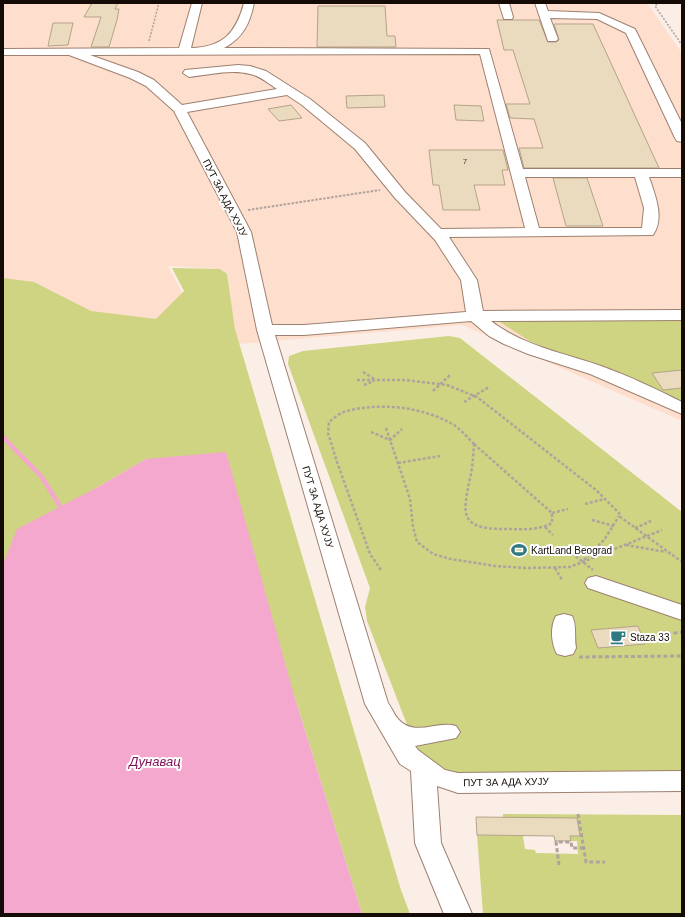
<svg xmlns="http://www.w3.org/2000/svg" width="685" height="917" viewBox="0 0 685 917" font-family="Arial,sans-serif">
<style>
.built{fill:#fedecd}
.green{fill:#cfd482}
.water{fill:#f4a8cd}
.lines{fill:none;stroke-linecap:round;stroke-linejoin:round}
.stream{stroke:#f4a8cd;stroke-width:4.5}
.building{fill:#ebdbbe;stroke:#b3a387}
.minor-casing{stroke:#9d8070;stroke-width:2}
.path-far3{stroke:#afa39d;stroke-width:1.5;stroke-dasharray:2 1.5;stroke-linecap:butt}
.path-far2{stroke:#afa39d;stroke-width:2;stroke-dasharray:2.5 1.5;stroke-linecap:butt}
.path-far1{stroke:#afa39d;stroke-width:2.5;stroke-dasharray:3 2;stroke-linecap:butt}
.path{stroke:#afa39d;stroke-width:3;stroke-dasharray:4 2.5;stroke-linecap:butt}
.minor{fill:#fff;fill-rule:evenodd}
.labels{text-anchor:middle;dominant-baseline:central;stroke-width:4;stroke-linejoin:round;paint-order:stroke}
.number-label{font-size:8px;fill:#4a3f34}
.street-label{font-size:10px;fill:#150b06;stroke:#fff}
.poi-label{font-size:10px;fill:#150b06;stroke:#fff;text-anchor:start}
.near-water-label{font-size:13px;font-style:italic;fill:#7e0e55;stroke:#fff}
</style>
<rect width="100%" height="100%" fill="#fbeee7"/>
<path class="built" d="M3,3H647L682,53V421L462,325L239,344L235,329L227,274L220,269L168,266L209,343L210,362L146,459L96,488L3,564Z"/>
<g class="green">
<path d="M172,268L220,269L227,274L235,329L401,890L410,914H362L294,695L146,459L96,488L3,564V278L34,282L91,311L156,319L184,291Z"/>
<path d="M682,311V406L531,342L484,312Z"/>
<path d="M449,336L460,338L682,512V775H461C442,770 429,763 416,748L367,621L365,607L370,588L288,364L289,356L303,351Z"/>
<path d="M503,814L682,815V914H483L477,835L523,836L525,849L535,850L536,853L578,854L577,841H571L570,836H580L577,818H503Z"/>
</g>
<path class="water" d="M226,452L294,695L362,914H3V564L17,529L96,488L146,459Z"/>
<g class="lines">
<path class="stream" d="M3,437L41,476L60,506"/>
</g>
<g class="building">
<path d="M92,3H118L115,9H119L117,20L109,47H91L101,17H84Z"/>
<path d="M318,6H385L387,36H395L396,47H317Z"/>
<path d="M497,20H539L548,42H556L559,40L554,24H593L659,168H524L519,148H543L534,119L510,118L506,104H530L513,50H504Z"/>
<path d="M53,23H73L68,45L48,46Z"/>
<path d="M384,95L385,107L347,108L346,96Z"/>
<path d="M291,105L302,118L279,121L268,109Z"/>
<path d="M454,105L481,106L484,121L456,120Z"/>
<path d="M429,150H503L508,170H502L505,185H474L480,210H443L439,185H433Z"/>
<path d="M553,178H587L603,226H566Z"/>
<path d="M682,370V388L663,390L652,373Z"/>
<path d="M638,626L645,644L598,648L591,630Z"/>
<path d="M476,817L577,818L580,836H570L571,841H555L554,836L477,835Z"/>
</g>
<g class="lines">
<defs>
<g id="minor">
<path d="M192,3H202L191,48C223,47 236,33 244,3H254C250,23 243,38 224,48L489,49L523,169H682V177H649C655,195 665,218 653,235L449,237L477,280L483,311L682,310V320L491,321C523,346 564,353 601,366C629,376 656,389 682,402V414L590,374L528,354L504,344L489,336L471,321L304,335H275L388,703C392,708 394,715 399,720C416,737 437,720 456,726L460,732L456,738L415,746L418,750L445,770L458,773L682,771V791L458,793L437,786L441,843L472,914H444L415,843L411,771L400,764L365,704L257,330L237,232L174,111L146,86L130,78L69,55H3V49L179,48ZM480,54L525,228L441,229L405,192L365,143L310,99L266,71L250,66L238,65L185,70L183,73L189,77C208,75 231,69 250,74C260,76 269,84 277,89L182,105L154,80L138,72L90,55ZM287,95L302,105L355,149L395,198L435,240L461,280L466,312L304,325H272L251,232L187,112ZM525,177H635L644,208L642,228H539Z"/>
<path d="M499,3H509L513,17L512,19H504Z"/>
<path d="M535,3H545L548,11L599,13L635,29L682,124V142L677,141L675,138L626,33L597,19L550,18L558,39L556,41H548Z"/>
<path d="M596,576L682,605V620L588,588L585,583L588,578Z"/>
<path d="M564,614L572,616C577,625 574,637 576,648L573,654L565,656L557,654C551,643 550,627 556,616Z"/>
</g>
</defs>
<use href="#minor" class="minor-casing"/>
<g class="path-far3">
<path d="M657,4L655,6L682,45"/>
<path d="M149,41L159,3"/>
</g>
<path class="path-far2" d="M248,210L380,190"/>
<g class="path-far1">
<path d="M363,372L376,380"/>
<path d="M357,380H405L447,385L477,397L596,490L619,513V516L682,562"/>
<path d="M364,385L374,381"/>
<path d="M433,391L450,375"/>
<path d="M464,402L489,387"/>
<path d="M386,428L410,499L413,527L417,542L433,554L451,559L495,566L526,568L570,567L662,530"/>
<path d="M371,432L390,440L402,429"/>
<path d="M474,444L552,513V523C538,531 519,529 504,529C458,529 463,513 470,478C473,467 473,455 474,444Z"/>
<path d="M398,463L440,456"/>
<path d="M585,504L604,499"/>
<path d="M552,513L568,509"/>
<path d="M592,520L614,526"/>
<path d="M545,527L553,535"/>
<path d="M635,528L651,521"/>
<path d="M626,545L666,552"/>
<path d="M568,550L593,570"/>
<path d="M584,560L604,540L619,516"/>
<path d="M555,568L562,580"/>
<path d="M381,570L370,554L337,462L328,433L329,422C334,418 341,412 347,411C381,402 424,407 454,425C461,430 468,438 474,444"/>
</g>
<g class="path">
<path d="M667,634L682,632"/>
<path d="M579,657L682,656"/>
<path d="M578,814L586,862H605"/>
<path d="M559,865L556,842H571L572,848H584"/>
</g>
<use href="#minor" class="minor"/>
</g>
<defs>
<symbol id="stadium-bare" viewBox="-9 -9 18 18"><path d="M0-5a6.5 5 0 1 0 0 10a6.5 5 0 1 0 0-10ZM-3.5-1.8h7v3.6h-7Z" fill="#307980" stroke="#fff" stroke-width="2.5" paint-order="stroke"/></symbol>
<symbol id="cafe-bare" viewBox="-9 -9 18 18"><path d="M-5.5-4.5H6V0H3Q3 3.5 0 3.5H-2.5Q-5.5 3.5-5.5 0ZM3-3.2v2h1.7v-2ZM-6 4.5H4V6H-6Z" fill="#307980" stroke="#fff" stroke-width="2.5" paint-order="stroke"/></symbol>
</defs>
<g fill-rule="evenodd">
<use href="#stadium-bare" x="508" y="539" width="22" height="22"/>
<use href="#cafe-bare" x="607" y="626" width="22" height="22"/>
</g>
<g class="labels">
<g class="number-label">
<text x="465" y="161">7</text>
</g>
<g class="street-label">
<text transform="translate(225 198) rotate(63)">ПУТ ЗА АДА ХУЈУ</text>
<text transform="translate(318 507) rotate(73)">ПУТ ЗА АДА ХУЈУ</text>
<text transform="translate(506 782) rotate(-1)">ПУТ ЗА АДА ХУЈУ</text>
</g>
<g class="poi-label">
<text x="531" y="550">KartLand Beograd</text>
<text x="630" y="637">Staza 33</text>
</g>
<g class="near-water-label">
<text x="155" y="761">Дунавац</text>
</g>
</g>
<rect width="685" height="917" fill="none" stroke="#150b06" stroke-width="8"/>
</svg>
